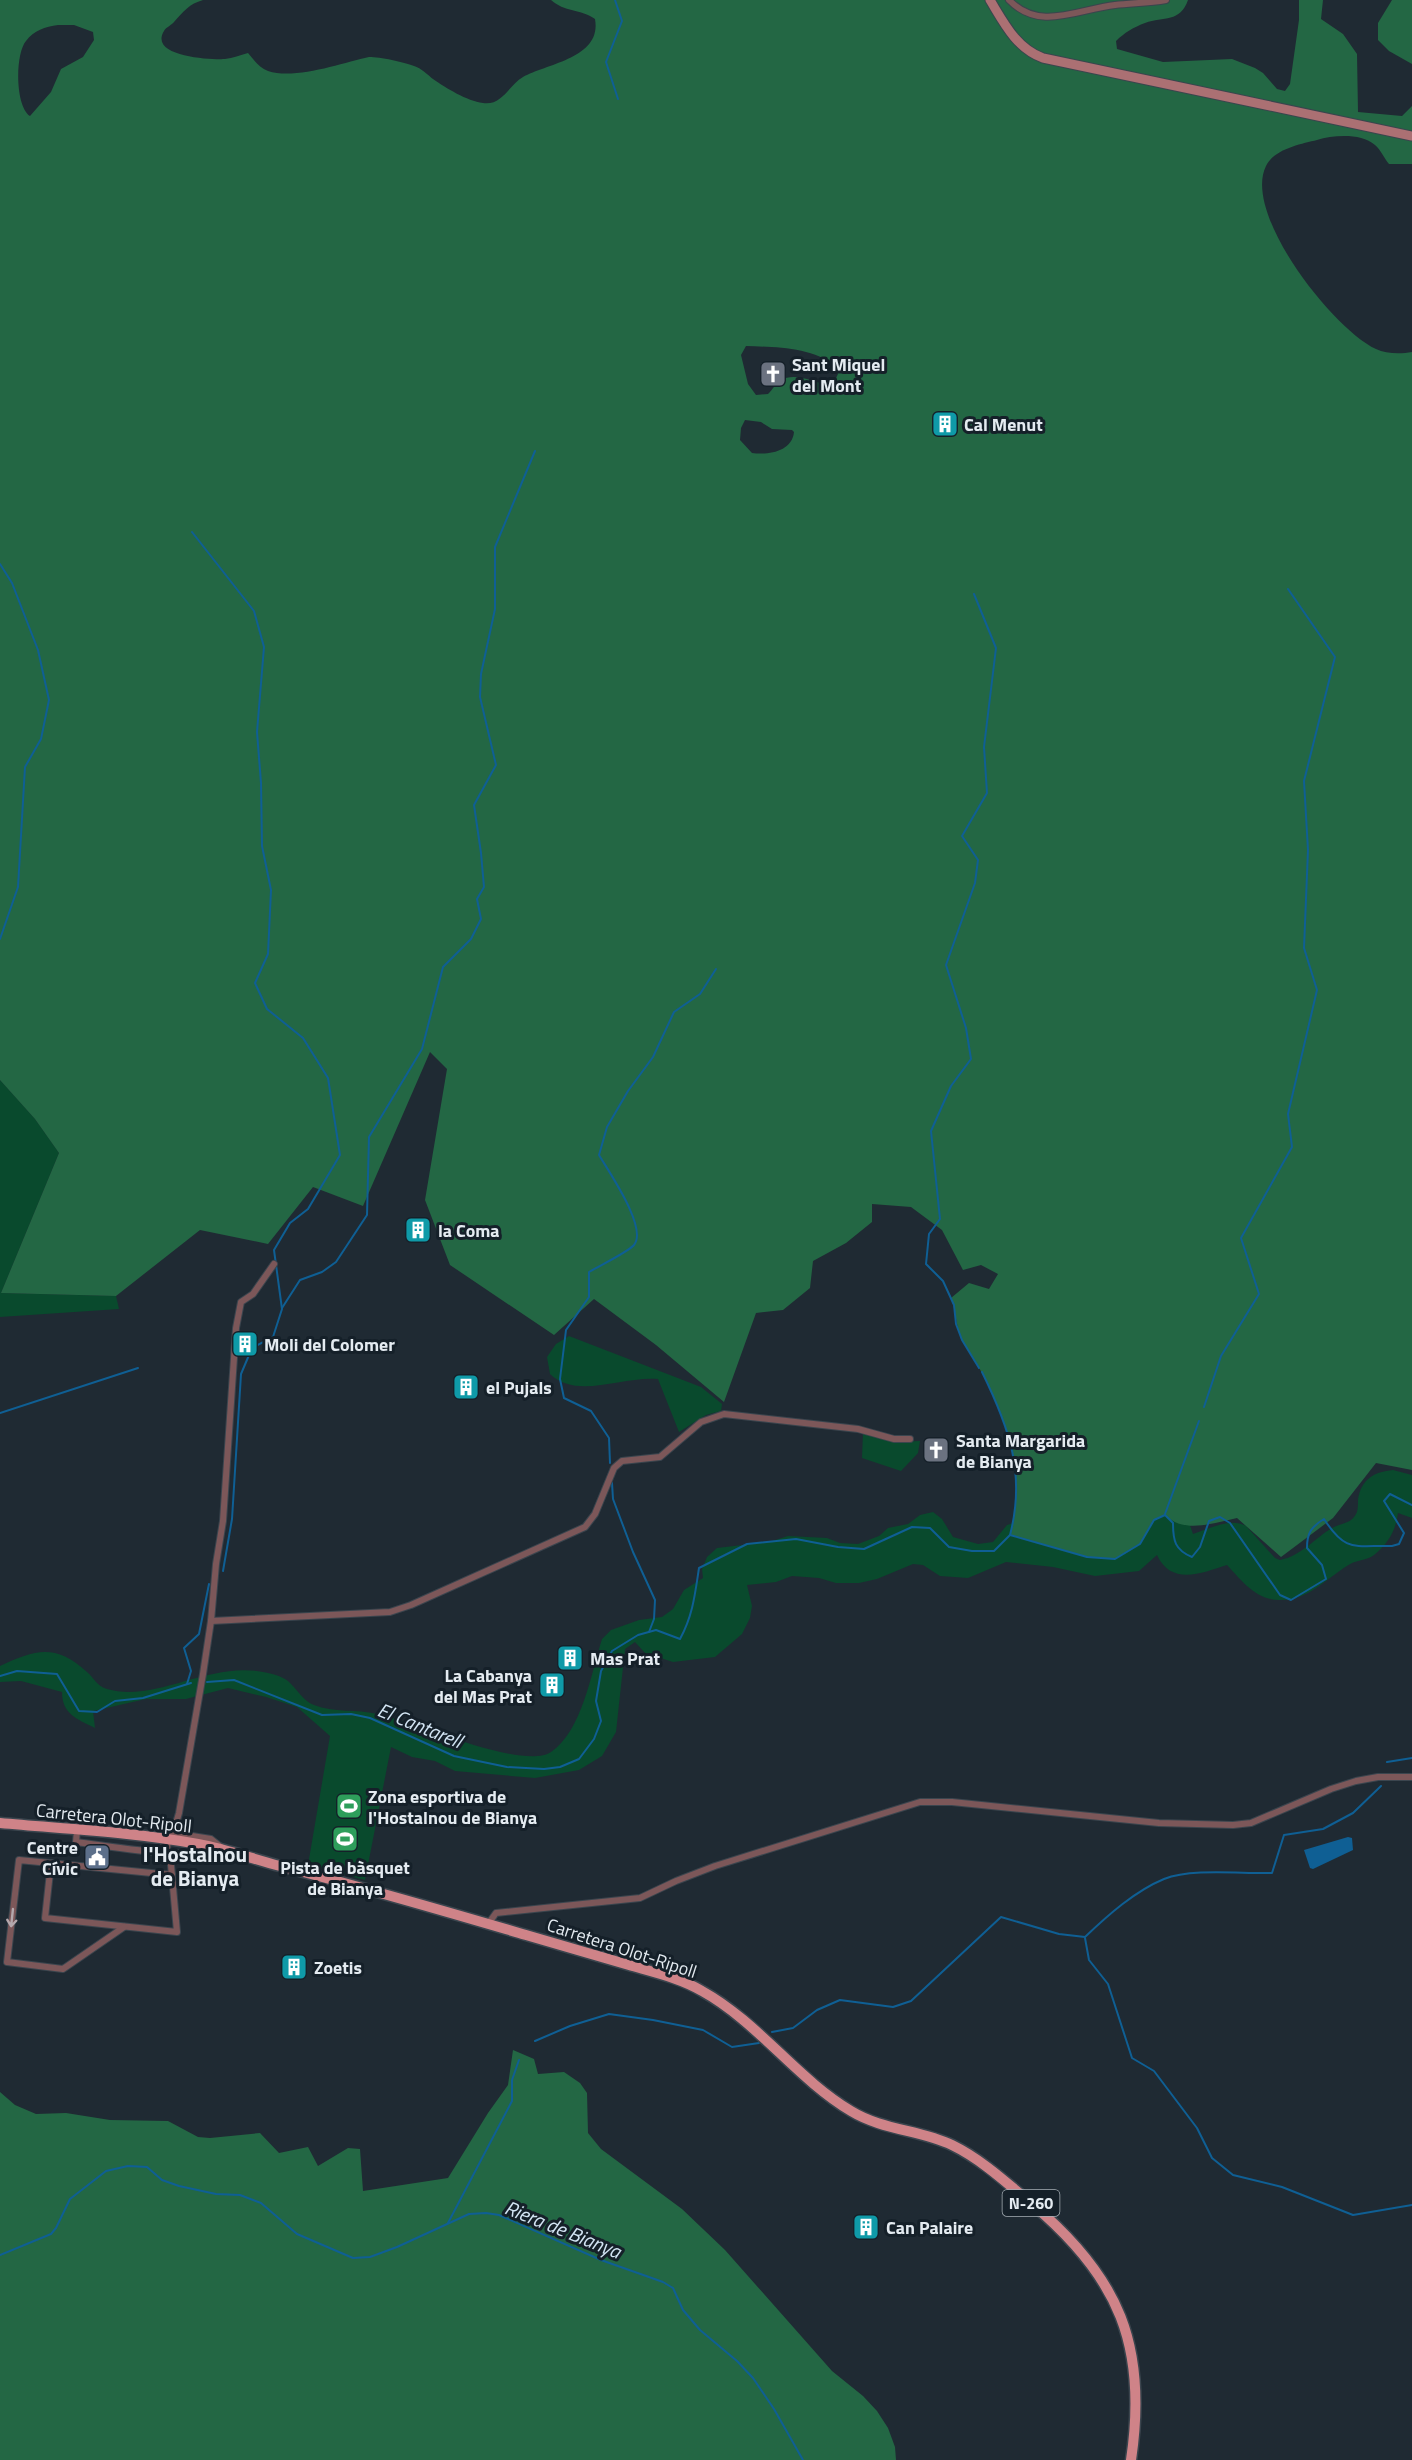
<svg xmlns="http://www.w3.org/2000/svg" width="1412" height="2460" viewBox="0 0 1412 2460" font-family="'Titillium Web',sans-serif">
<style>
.green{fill:#094a2d}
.forest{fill:#236744;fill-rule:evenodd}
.water{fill:#0f5f94}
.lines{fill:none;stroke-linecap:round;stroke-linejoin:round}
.stream{stroke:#0f5f94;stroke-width:2}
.minor-casing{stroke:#3b454e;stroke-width:8}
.secondary-casing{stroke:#3b454e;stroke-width:11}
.primary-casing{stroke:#3b454e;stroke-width:13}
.minor{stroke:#7c5759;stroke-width:6}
.secondary{stroke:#ab7073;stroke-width:9}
.primary{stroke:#cf8388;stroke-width:10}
.oneway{stroke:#b5a8ad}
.labels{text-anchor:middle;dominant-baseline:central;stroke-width:6;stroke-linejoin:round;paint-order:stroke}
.shield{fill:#152029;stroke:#a6aeb5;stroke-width:1.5}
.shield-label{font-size:16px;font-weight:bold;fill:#e4ebf1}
.poi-label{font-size:18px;font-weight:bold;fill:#e4ebf1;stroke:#152029;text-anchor:start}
.street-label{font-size:18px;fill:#e4ebf1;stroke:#152029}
.water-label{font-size:20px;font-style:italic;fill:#d3e5f4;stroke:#152029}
.quarter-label{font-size:21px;font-weight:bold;fill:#e4ebf1;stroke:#152029}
</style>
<rect width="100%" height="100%" fill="#1f2a33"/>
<g class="green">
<path d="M0,1080L35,1119L59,1153L1,1293L116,1296L119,1309L0,1317Z"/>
<path d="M569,1336L701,1387L722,1404L721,1411L706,1415L679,1432L658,1379C622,1376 577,1400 550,1374L547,1357L556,1344Z"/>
<path d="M863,1432L897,1442L920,1441L918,1453L901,1471L862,1458Z"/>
<path d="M1393,1470L1412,1475V1518L1398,1513C1396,1530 1388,1544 1374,1555C1367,1560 1359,1560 1352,1563C1328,1576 1310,1601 1279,1600C1256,1600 1241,1580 1227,1565C1202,1573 1171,1586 1157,1555L1139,1571L1095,1576L1053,1567L1006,1562L968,1578L940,1576L923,1565L913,1564L877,1579L859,1583H836L819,1578L792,1576L776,1582L747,1585L752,1606L750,1618L742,1634L715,1657L673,1662L645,1653L635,1642L625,1649L616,1732L602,1756L579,1770L535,1778L455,1771L435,1761L412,1757L391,1747L365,1880L308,1865L330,1736L297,1707L266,1697L228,1688L186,1699H146L93,1711L95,1728C77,1719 62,1714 62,1692L21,1681L0,1682V1666C35,1650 55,1643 87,1672C94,1678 97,1686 107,1689C156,1703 209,1661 263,1672C270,1673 282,1676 288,1681C297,1689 303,1701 314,1705C334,1713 356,1709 377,1714C412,1721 523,1771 551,1752C582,1731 591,1674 602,1639L611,1630L639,1620L662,1617L673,1609L684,1590L703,1578L702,1569L707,1557L717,1548L769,1542L788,1536L827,1538L840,1543L858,1544L879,1536L888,1528L908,1524L920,1515L933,1512L942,1519L953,1537L978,1544L993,1542L1007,1525L1020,1521L1184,1508L1193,1534C1209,1529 1230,1517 1246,1526L1275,1558L1280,1560C1301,1556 1315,1538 1332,1528C1341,1523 1351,1524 1356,1514C1358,1511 1358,1505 1358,1500C1361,1479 1374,1472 1393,1470Z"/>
</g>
<g class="forest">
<path d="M0,0H203C189,4 184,11 174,22C172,25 166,27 164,31C148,57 213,60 225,59C233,58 240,55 248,53C254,60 259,68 268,71C295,80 342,63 369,57C380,57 404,62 414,66C421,68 428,75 433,79C446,88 467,101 483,103C502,106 509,85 523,77C548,63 602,58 595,19C581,9 564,12 551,0H1188C1180,23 1164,16 1145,23C1134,27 1124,33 1116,41L1117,49L1163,62L1232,59L1255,68L1263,73L1277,89L1285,91L1290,84L1299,20V0H1323L1321,19L1343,34L1357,54L1358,112L1402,116L1412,106V164H1389C1384,158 1381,150 1375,145C1361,133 1334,135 1317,140C1301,144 1274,149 1266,166C1242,214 1334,330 1376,349C1386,354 1401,354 1412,352V1470L1376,1463L1333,1518L1281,1557L1237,1518C1213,1523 1184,1534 1165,1515L1154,1520L1140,1544L1115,1559L1087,1557L1010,1535C1026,1471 1007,1419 976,1362C972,1354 965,1347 961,1339C956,1325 956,1311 951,1298L969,1283L989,1289L998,1274L981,1265L963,1270L942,1230L911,1207L872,1204V1222L846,1243L813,1261L810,1288L783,1310L756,1313L724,1402L656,1345L594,1299L554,1335L450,1265L425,1200L447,1069L430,1052L363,1206L313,1187L268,1244L200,1230L116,1296L1,1293L59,1153L35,1119L0,1080ZM58,25H74L93,32L94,40L83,57L61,69L51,92L30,116C15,106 15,54 26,41C34,30 45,27 58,25ZM746,346C774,347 813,347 835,366L838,374L833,384L829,385C814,383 796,372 781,380C775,383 773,390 768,394L756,395L748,384L741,355ZM745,420L761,422L772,429L792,430L794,432C792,452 768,455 752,453L740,440L741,428Z"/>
<path d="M1392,0H1412V64L1389,51L1378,40V23Z"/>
<path d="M513,2050L534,2059L538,2074L564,2072L580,2083L587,2093L588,2133L601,2149L682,2209L725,2250L832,2371L863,2396L877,2411L888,2428L895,2447L896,2460H0V2092L15,2105L36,2114L66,2113L110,2120L168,2121L198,2137L210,2138L260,2133L279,2153L308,2147L318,2166L348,2148L360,2149L363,2191L448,2178L488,2113L508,2085Z"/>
</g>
<path class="water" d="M1348,1837L1352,1838L1353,1850L1313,1869L1310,1868L1304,1850Z"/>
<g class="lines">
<g class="stream">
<path d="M615,0L622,21L606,62L618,99"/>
<path d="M192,532L254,611L264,647L257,732L261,783L262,846L271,890L268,954L255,983L267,1009L303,1038L328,1078L340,1155L308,1209L290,1223L274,1250L282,1309L273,1337L252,1348L241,1374L232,1519L223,1571"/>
<path d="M0,564L12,583L38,650L49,700L41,739L25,767L18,887L0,939"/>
<path d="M974,594L996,648L984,747L987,793L962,836L978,860L975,883L946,965L966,1028L971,1059L951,1086L931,1131L940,1219L929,1234L926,1264L943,1281L954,1305L956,1324L962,1340L979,1368"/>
<path d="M282,1308L300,1280L322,1272L336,1262L367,1215L369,1137L422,1049L443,967L471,939L481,919L477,899L484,887L481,853L474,805L496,765L480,697L481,674L495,609V547L535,451"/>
<path d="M982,1372C1009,1427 1026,1474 1010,1535"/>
<path d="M1204,1407L1221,1356L1259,1294L1241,1238L1292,1147L1288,1114L1317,990L1304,948L1308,850L1304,781L1335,657L1288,589"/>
<path d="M0,1413L138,1368"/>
<path d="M610,1463L609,1438L591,1411L564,1398L560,1379L566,1330L589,1297V1272C599,1266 628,1252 634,1245C648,1228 609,1172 599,1155L607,1127L628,1091L653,1057L674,1012L700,994L716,969"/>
<path d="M612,1483L613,1499L633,1552L655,1600L654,1619L649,1632"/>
<path d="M1165,1514L1199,1421"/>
<path d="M0,1676L17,1671L57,1674L79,1711L97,1712L115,1701L143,1698L191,1683"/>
<path d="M207,1682L234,1680L322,1715L351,1714L370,1718L454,1756L507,1767L544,1769L560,1767L579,1759L594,1739L601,1721L596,1701L601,1671L612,1651L638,1635L656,1630L680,1639C693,1615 695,1594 699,1568L747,1544L796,1539L838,1547L864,1549L912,1527L930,1528L949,1547L972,1551H994L1010,1535L1087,1557L1115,1559L1140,1544L1154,1520L1165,1515L1173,1523C1173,1541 1175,1550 1192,1557L1200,1547L1209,1521L1220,1517L1230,1523L1280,1595L1291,1600L1326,1579L1322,1565L1307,1548C1307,1533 1311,1527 1324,1519C1346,1553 1354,1545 1392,1546L1399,1544L1404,1533L1384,1501L1390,1494L1412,1505"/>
<path d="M187,1684L191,1671L184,1648L199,1634L209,1584"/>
<path d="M1387,1762L1412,1758"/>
<path d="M1085,1938L1089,1960L1108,1984L1132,2058L1154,2071L1197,2128L1212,2158L1233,2175L1282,2187L1353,2215L1412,2205"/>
<path d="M772,2032L793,2028L817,2010L840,2000L893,2007L911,2001L1001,1917L1059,1934L1085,1937C1108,1915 1135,1891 1164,1879C1192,1868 1242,1874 1272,1873L1284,1835L1323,1829L1353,1813L1381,1786"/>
<path d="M535,2041L570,2026L609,2014L653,2020L703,2030L732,2047L759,2043"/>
<path d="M448,2223L512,2101V2080L519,2060"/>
<path d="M0,2255L51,2234L56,2228L70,2199L106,2171L128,2166L147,2167L162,2180L179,2186L216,2194L240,2195L261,2203L297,2234L353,2258L370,2257L397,2247L469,2214L486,2213L499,2215L601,2260L663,2282L673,2288L683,2310L700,2330L737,2361L753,2378L774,2409L803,2460"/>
</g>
<defs>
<g id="minor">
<path d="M1009,0C1040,32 1078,9 1115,5C1132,3 1149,3 1166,0"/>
<path d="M211,1621L390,1612L411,1605L585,1527L595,1514L614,1468L622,1461L660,1457L701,1422L724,1414L858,1429L894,1439H910"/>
<path d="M77,1831L76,1842C100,1845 199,1862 213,1848"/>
<path d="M173,1833L211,1839L221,1847"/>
<path d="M171,1840L179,1813L203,1674L211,1621L216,1564L223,1521L236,1328L241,1302L253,1294L274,1264"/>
<path d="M51,1863L45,1918L177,1932L171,1865L167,1849L168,1840"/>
<path d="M488,1924L496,1913L640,1898L676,1881L715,1866L920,1802H952L1159,1823L1233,1825L1251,1823L1331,1789L1356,1781L1378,1777H1412"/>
<path d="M124,1927L63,1969L7,1962L19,1860L172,1875"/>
</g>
<path id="secondary" d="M990,0C1004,23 1016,48 1043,58L1412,136"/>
<path id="primary" d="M0,1823C65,1829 133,1832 198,1844C226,1849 253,1859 280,1866C363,1887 444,1911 526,1935C560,1945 595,1955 629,1965C653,1972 680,1978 702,1991C758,2022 797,2079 851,2111C882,2130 920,2130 952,2145C981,2159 1007,2183 1032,2204C1119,2277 1148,2346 1131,2460"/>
</defs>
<use href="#minor" class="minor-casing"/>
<use href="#secondary" class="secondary-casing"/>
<use href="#primary" class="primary-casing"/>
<use href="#minor" class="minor"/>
<use href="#secondary" class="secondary"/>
<use href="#primary" class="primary"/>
</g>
<defs><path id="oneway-shaft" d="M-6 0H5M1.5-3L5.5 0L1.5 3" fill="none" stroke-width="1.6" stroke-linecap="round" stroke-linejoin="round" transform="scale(1.5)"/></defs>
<use class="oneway" href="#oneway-shaft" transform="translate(12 1918) rotate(96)"/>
<defs>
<symbol id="church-square" viewBox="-11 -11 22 22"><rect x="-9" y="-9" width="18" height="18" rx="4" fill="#6b7280" stroke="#152029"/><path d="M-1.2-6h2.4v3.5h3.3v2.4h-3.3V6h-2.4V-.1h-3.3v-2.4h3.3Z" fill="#fff"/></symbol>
<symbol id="building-square" viewBox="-11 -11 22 22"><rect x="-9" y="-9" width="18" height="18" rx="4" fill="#0f9aa8" stroke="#152029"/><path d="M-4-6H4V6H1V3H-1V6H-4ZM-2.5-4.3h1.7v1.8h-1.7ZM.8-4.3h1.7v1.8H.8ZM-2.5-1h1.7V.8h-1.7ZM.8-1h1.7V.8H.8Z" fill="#fff"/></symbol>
<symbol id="stadium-square" viewBox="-11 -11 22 22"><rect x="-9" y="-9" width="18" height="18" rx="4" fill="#2e9e5b" stroke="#152029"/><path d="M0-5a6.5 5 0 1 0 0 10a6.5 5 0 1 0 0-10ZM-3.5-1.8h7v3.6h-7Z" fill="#fff"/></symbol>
<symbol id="civic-square" viewBox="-11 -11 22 22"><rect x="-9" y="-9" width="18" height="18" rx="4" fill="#5c6f8a" stroke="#152029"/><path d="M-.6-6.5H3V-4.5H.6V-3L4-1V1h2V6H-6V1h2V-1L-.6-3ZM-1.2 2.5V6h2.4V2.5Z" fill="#fff"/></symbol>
</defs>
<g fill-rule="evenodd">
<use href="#church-square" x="758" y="359" width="30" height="30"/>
<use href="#building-square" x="930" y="409" width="30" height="30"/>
<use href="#building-square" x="403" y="1215" width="30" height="30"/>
<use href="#building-square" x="230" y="1329" width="30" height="30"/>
<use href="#building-square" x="451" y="1372" width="30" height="30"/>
<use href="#church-square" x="921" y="1435" width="30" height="30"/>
<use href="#building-square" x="555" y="1643" width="30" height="30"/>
<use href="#building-square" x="537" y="1670" width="30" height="30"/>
<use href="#stadium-square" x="334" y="1791" width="30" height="30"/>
<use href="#stadium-square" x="330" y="1824" width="30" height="30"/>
<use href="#civic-square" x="82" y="1842" width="30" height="30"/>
<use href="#building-square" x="279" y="1952" width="30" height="30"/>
<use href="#building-square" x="851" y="2212" width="30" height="30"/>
</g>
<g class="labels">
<rect class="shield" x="1002.5" y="2190" width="57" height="26" rx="4.5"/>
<g class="shield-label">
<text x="1031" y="2203">N-260</text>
</g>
<g class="poi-label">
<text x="792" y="364">Sant Miquel<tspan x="792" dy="21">del Mont</tspan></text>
<text x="964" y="424">Cal Menut</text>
<text x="438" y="1230">la Coma</text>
<text x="264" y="1344">Moli del Colomer</text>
<text x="486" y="1387">el Pujals</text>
<text x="956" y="1440">Santa Margarida<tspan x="956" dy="21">de Bianya</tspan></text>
<text x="590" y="1658">Mas Prat</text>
<text x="532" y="1675" text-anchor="end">La Cabanya<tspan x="532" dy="21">del Mas Prat</tspan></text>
<text x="368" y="1796">Zona esportiva de<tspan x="368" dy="21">l'Hostalnou de Bianya</tspan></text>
<text x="78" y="1847" text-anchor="end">Centre<tspan x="78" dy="21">Cívic</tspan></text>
<text x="345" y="1867" text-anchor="middle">Pista de bàsquet<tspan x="345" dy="21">de Bianya</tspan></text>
<text x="314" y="1967">Zoetis</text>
<text x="886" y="2227">Can Palaire</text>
</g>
<g class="street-label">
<text transform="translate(114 1818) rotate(6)">Carretera Olot-Ripoll</text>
<text transform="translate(622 1948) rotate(18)">Carretera Olot-Ripoll</text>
</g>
<g class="water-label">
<text transform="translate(420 1725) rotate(22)">El Cantarell</text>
<text transform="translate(563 2229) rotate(22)">Riera de Bianya</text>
</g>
<g class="quarter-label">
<text x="195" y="1854">l'Hostalnou<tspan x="195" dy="24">de Bianya</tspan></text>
</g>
</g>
</svg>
